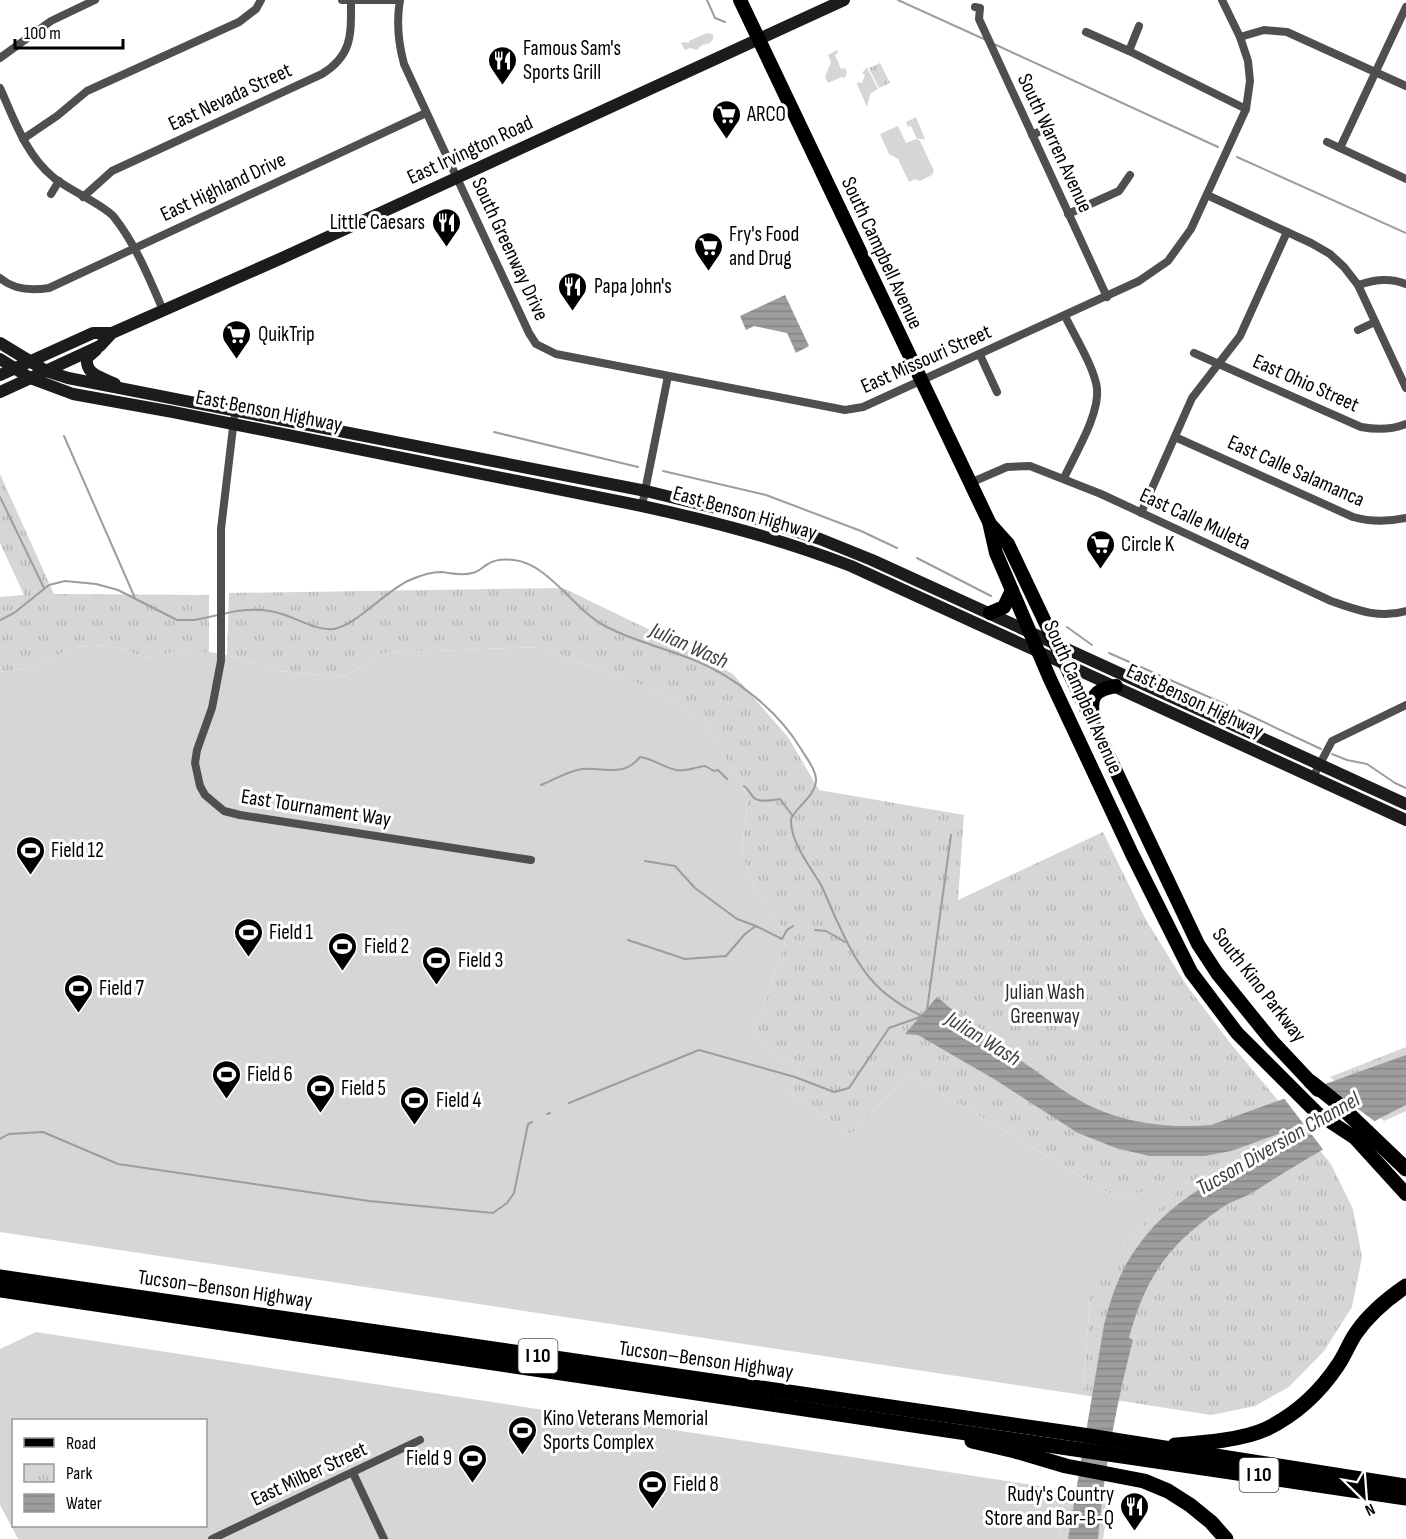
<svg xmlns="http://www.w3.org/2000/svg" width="1406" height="1539" viewBox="0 0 1406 1539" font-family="'Sofia Sans Condensed',sans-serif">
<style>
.green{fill:#d6d6d6;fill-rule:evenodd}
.park{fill:url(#park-tufts)}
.water{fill:url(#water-rules)}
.pier{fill:#fff}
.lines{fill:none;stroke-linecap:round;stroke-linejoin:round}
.stream{stroke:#9d9d9d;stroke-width:2}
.minor{stroke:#4f4f4f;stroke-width:8}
.secondary{stroke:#1c1c1c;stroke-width:12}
.primary{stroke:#000;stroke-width:14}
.motorway{stroke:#000;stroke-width:15}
.labels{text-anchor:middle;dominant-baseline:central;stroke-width:6;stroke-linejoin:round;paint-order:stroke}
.shield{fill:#fff;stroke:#4c4c4c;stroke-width:1.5}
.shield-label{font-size:20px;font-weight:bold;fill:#000}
.poi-label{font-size:21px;fill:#000;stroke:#fff;text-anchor:start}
.street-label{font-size:21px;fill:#000;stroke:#fff}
.park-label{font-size:21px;fill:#2d2d2d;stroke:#fff}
.water-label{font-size:22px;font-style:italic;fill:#3e3e3e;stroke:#fff}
</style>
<defs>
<pattern id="park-tufts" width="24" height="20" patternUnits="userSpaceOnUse" patternTransform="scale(1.5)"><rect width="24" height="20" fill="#d6d6d6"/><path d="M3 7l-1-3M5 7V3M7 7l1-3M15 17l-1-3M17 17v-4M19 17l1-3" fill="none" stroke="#b6b6b6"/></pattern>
<pattern id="water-rules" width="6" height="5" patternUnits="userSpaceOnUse" patternTransform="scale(1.5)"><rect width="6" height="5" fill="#9d9d9d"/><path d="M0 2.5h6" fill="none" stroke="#858585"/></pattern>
</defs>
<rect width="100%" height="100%" fill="#fff"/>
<g class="green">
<path d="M707,33L713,34V39L710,43L702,45L697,50L690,48L685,50L681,43L683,42L689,43V41Z"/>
<path d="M837,50L838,53L835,55L841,69L845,68L847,72L845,78L842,77L828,83L825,77L831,62L828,55Z"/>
<path d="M867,67L878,89L870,94L867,107L857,84L858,82L862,83L865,75L862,73Z"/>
<path d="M916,117L925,139H917L911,126L908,127L906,122Z"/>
<path d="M898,126L906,143L916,139L920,141L934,171L932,175L920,181L915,179L909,182L898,159L889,154L880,134Z"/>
<path d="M111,645L147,658L191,649L227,655L280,671L344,677L383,653L539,647L663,693L707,725L748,797L742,853L753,885L787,936L755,1034L799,1073L788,1092L851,1134L909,1074L1117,1198L1190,1179L1124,1242L1090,1299L1083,1395L0,1232V672L35,668L73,647Z"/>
<path d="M36,1332L1066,1490L1058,1539H18L0,1505V1349ZM14,1420H206V1526H14Z"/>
</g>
<g class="park">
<path d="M880,63L890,83L879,88L869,68Z"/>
<path d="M0,474L54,594L209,595V653L191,649L147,658L111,645L73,647L35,668L0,672V597L24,595L0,543Z"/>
<path d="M563,588L650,630L733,674L788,737L819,790L964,815L958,900L1103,832L1146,920L1187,986L1231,1044L1331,1164L1353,1209L1362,1257L1352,1307L1324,1351L1289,1387L1255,1406L1211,1415L1083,1395L1090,1299L1103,1269L1124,1242L1189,1180L1117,1198L909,1074L851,1134L788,1092L799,1073L755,1034L787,936L753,885L742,853L748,797L707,725L663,693L539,647L383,653L344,677L280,671L227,655L229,593Z"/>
<path d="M1406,1047V1111L1384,1121L1330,1077Z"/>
<path d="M1066,1490L1110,1497L1103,1539H1058Z"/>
</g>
<g class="water">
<path d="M785,295L809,346L796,353L787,333L754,326L746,330L740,316Z"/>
<path d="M937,997C969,1024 1002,1048 1036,1071C1058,1087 1081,1104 1107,1113C1141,1125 1176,1128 1211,1125L1406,1055V1105C1354,1131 1303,1160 1255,1191C1246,1197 1235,1200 1226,1205C1171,1242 1146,1274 1129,1338L1133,1340C1116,1405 1104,1471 1098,1539H1068L1104,1325C1111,1297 1120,1270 1138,1246C1165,1207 1205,1185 1245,1162C1272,1147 1299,1132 1325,1117L1231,1151L1205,1156H1149L1116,1148L1078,1133L994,1079L918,1035L905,1034Z"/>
</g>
<path class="pier" d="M1323,1083L1377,1123L1325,1152L1283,1097Z"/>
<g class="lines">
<g class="stream">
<path d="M707,0L715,18L725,22"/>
<path d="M898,0L986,40"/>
<path d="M994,44L1218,147"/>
<path d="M1237,157L1406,233"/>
<path d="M494,432L638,467"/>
<path d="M64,436L135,598"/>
<path d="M663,471L766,495L861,531L897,548"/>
<path d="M0,497L44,588"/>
<path d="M917,558L991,596"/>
<path d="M223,614C242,609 263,608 282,614C298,619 317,631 334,629C357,625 386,590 410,580C419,576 430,572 441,572C451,573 462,576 472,573C479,572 482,567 488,564C495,559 505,559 514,560C549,564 574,610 605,626C633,641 665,648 694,660C736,677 778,711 801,749C807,759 817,771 816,782C814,797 797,806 791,819C790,842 810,866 821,885C827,897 832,911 838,923C858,968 876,995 922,1016"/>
<path d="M0,620L14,613L49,585L65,581L96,584L118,590L177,620H195L218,615"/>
<path d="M1067,627L1092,645"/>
<path d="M1109,653L1227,705"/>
<path d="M1238,710L1321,749"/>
<path d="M1332,754L1347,760L1367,764L1395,783L1406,788"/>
<path d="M541,785C553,780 568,771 582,769C605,767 623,778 640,757C654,759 664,768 676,770C685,772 695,767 705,766L714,771L718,770L727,779"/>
<path d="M744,786C749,789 750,794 754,798C761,803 773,800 780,799L792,815"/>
<path d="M645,861L675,866L695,888L737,919L756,926"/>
<path d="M815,930L826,931L845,942"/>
<path d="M628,940L685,959L726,956L745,934L756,926L782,939L787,930L793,926"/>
<path d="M927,1010L951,835"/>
<path d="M569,1103L699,1050L795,1077L834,1092L849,1088L889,1028L920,1017"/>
<path d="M547,1114L550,1113"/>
<path d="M0,1139L9,1134L43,1132L118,1164L369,1201L493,1213L507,1203L514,1193L528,1124L532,1122"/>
</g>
<g class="minor">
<path d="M342,0H400"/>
<path d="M400,0C396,23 398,42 404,64L529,333L536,344L556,354L845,410L863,407L1139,281L1168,261L1191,229L1246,109L1250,81L1248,61L1240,37L1222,0"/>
<path d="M975,7L980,8L979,19L1107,297"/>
<path d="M1086,32L1129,51L1246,109"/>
<path d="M1240,37L1264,30L1287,32L1406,86"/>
<path d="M1129,51L1139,26"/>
<path d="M0,58L51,21L95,0"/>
<path d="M0,88C14,119 26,155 53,177C68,190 103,204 114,217C136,245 149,278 163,310"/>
<path d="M1032,135L1045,129"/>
<path d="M23,139L57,116L87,91L239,22L256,9L261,0"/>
<path d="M1327,142L1406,179"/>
<path d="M1340,148L1406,7"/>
<path d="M51,194L59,181"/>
<path d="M1207,195L1311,243L1330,254L1344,267L1358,285L1406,388"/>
<path d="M83,197L112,171L322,74C353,55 351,34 351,1"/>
<path d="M1068,214L1119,191L1130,175"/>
<path d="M0,278C14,290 31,291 49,288L426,113"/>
<path d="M1358,285C1374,280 1390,277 1406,284"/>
<path d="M1358,330L1375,322"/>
<path d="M1194,353L1361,427C1377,430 1391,430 1406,424"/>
<path d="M980,355L997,392"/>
<path d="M234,419L221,529V661L212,708L197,750L195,763L200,786L205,795L224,811L240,815L531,860"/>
<path d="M1175,437L1353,517C1371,522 1387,522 1406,518"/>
<path d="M1064,478C1075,454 1100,414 1097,388C1094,367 1074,335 1065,316"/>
<path d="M970,483L1007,467L1030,466L1101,494L1331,601C1357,610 1379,619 1406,611"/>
<path d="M642,506L668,376"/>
<path d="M1141,513L1192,398L1240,336L1287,232"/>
<path d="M1313,777L1332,741L1406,705"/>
<path d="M353,1473L384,1539"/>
<path d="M212,1539L420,1440"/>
</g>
<g class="secondary">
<path d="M0,343L46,371L68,378L646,491L745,515L820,539L872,560L1406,804"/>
<path d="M96,350L87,358C85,376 103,377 115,384"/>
<path d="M0,359L30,378L73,394L173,412L642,506C716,522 780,539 851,566L1406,820"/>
<path d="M0,375L93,333H112L282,258L844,0"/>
<path d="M0,392L100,346L112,333"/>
</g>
<g class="primary">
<path d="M740,0L989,522L996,553L1050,679L1132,854L1191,972L1237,1033L1317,1113L1355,1138L1406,1194"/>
<path d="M990,524L1008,544L1198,944L1217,973L1272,1041L1318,1090"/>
<path d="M990,613L1004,607L1012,590"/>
<path d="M1093,718C1090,696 1094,690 1116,686"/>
</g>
<g class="motorway">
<path d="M1311,1082L1336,1102L1406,1169"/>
<path d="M0,1277L1076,1434L1406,1486"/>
<path d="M0,1290C469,1359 938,1427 1406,1498"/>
<path d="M972,1441L1015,1451L1066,1466L1144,1481L1168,1491L1190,1505L1211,1522L1226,1539"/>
<path d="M1175,1445C1201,1443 1243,1440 1266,1429C1295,1415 1320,1392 1338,1365C1345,1355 1349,1343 1356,1333C1369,1314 1387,1299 1406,1286"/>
</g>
</g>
<defs>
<symbol id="restaurant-pin" viewBox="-11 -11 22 30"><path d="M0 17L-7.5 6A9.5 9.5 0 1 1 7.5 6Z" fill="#000" stroke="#fff"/><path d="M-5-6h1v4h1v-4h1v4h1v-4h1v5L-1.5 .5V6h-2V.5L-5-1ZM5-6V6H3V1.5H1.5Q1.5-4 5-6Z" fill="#fff"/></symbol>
<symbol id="supermarket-pin" viewBox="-11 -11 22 30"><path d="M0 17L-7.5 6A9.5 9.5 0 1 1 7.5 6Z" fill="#000" stroke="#fff"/><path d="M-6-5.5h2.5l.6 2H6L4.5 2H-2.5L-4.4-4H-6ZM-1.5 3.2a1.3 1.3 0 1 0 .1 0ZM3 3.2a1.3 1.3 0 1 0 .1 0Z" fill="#fff"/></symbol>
<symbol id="stadium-pin" viewBox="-11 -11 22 30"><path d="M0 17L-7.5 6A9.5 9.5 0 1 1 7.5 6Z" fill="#000" stroke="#fff"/><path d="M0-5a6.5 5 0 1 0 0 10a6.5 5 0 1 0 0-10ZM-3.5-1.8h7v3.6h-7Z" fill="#fff"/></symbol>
</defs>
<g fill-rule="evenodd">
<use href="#restaurant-pin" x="486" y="44" width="33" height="45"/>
<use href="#supermarket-pin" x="710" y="98" width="33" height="45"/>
<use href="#restaurant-pin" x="430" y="206" width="33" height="45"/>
<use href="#supermarket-pin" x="692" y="230" width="33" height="45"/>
<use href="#restaurant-pin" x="556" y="270" width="33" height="45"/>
<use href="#supermarket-pin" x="220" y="318" width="33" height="45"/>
<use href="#supermarket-pin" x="1084" y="528" width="33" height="45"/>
<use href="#stadium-pin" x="14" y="834" width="33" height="45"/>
<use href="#stadium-pin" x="232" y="916" width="33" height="45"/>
<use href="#stadium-pin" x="326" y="930" width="33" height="45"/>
<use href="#stadium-pin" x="420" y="944" width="33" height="45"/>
<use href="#stadium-pin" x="62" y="972" width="33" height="45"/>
<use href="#stadium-pin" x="210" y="1058" width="33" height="45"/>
<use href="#stadium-pin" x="304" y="1072" width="33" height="45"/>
<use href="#stadium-pin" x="398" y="1084" width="33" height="45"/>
<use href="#stadium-pin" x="506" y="1414" width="33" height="45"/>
<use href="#stadium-pin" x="456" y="1442" width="33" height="45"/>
<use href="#stadium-pin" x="636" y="1468" width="33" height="45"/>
<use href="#restaurant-pin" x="1118" y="1490" width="33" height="45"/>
</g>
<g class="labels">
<g class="shield">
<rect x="518.5" y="1339" width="39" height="34" rx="4.5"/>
<rect x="1239.5" y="1458" width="39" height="34" rx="4.5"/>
</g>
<g class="shield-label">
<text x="538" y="1356">I 10</text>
<text x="1259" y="1475">I 10</text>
</g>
<g class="poi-label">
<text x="523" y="48">Famous Sam's<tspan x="523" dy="24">Sports Grill</tspan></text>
<text x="747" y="114">ARCO</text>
<text x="425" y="222" text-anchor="end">Little Caesars</text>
<text x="729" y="234">Fry's Food<tspan x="729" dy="24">and Drug</tspan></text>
<text x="594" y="286">Papa John's</text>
<text x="258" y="334">QuikTrip</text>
<text x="1121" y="544">Circle K</text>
<text x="51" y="850">Field 12</text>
<text x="269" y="932">Field 1</text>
<text x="364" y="946">Field 2</text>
<text x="458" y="960">Field 3</text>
<text x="99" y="988">Field 7</text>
<text x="247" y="1074">Field 6</text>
<text x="341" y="1088">Field 5</text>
<text x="436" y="1100">Field 4</text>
<text x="543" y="1418">Kino Veterans Memorial<tspan x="543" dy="24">Sports Complex</tspan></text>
<text x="452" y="1458" text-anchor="end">Field 9</text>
<text x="673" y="1484">Field 8</text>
<text x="1114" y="1494" text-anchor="end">Rudy's Country<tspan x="1114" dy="24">Store and Bar-B-Q</tspan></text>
</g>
<g class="street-label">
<text transform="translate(230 97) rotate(-25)">East Nevada Street</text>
<text transform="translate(1055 143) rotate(65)">South Warren Avenue</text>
<text transform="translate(470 150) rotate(-25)">East Irvington Road</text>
<text transform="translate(223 187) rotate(-25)">East Highland Drive</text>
<text transform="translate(510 249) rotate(65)">South Greenway Drive</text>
<text transform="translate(882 253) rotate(65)">South Campbell Avenue</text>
<text transform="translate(926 359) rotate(-24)">East Missouri Street</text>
<text transform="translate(1306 383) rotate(24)">East Ohio Street</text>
<text transform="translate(269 411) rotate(11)">East Benson Highway</text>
<text transform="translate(1296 471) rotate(24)">East Calle Salamanca</text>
<text transform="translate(745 513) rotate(16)">East Benson Highway</text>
<text transform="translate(1195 519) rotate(25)">East Calle Muleta</text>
<text transform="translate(1083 697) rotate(66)">South Campbell Avenue</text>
<text transform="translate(1195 701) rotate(25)">East Benson Highway</text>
<text transform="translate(316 808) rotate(9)">East Tournament Way</text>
<text transform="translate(1259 985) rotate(52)">South Kino Parkway</text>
<text transform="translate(225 1289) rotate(8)">Tucson–Benson Highway</text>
<text transform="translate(706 1360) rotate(8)">Tucson–Benson Highway</text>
<text transform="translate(309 1474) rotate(-25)">East Milber Street</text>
</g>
<g class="park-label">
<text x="1045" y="992">Julian Wash<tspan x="1045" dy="24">Greenway</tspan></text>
</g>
<g class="water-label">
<text transform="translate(689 646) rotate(24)">Julian Wash</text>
<text transform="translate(983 1039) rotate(32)">Julian Wash</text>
<text transform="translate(1278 1144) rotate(-30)">Tucson Diversion Channel</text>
</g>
</g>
<rect x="12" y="1419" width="195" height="108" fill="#ffffff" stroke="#999999" stroke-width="1.5"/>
<rect x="24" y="1438" width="30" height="9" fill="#000000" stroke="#999999" stroke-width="1.5"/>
<text x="66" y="1449" font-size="18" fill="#000000">Road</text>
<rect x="24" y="1464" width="30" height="18" fill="url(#park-tufts)" stroke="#999999" stroke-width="1.5"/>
<text x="66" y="1479" font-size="18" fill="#000000">Park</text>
<rect x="24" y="1494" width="30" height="18" fill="url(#water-rules)" stroke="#999999" stroke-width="1.5"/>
<text x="66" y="1509" font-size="18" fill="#000000">Water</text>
<g transform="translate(1364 1497) rotate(155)" stroke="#ffffff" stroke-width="4.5" paint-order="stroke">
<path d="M0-4.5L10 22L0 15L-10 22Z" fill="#000000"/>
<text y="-9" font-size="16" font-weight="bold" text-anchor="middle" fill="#000000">N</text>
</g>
<path d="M15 39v9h108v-9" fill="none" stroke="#000000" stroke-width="3"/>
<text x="24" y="39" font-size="18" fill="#000000" stroke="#ffffff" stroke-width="4.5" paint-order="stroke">100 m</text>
</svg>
